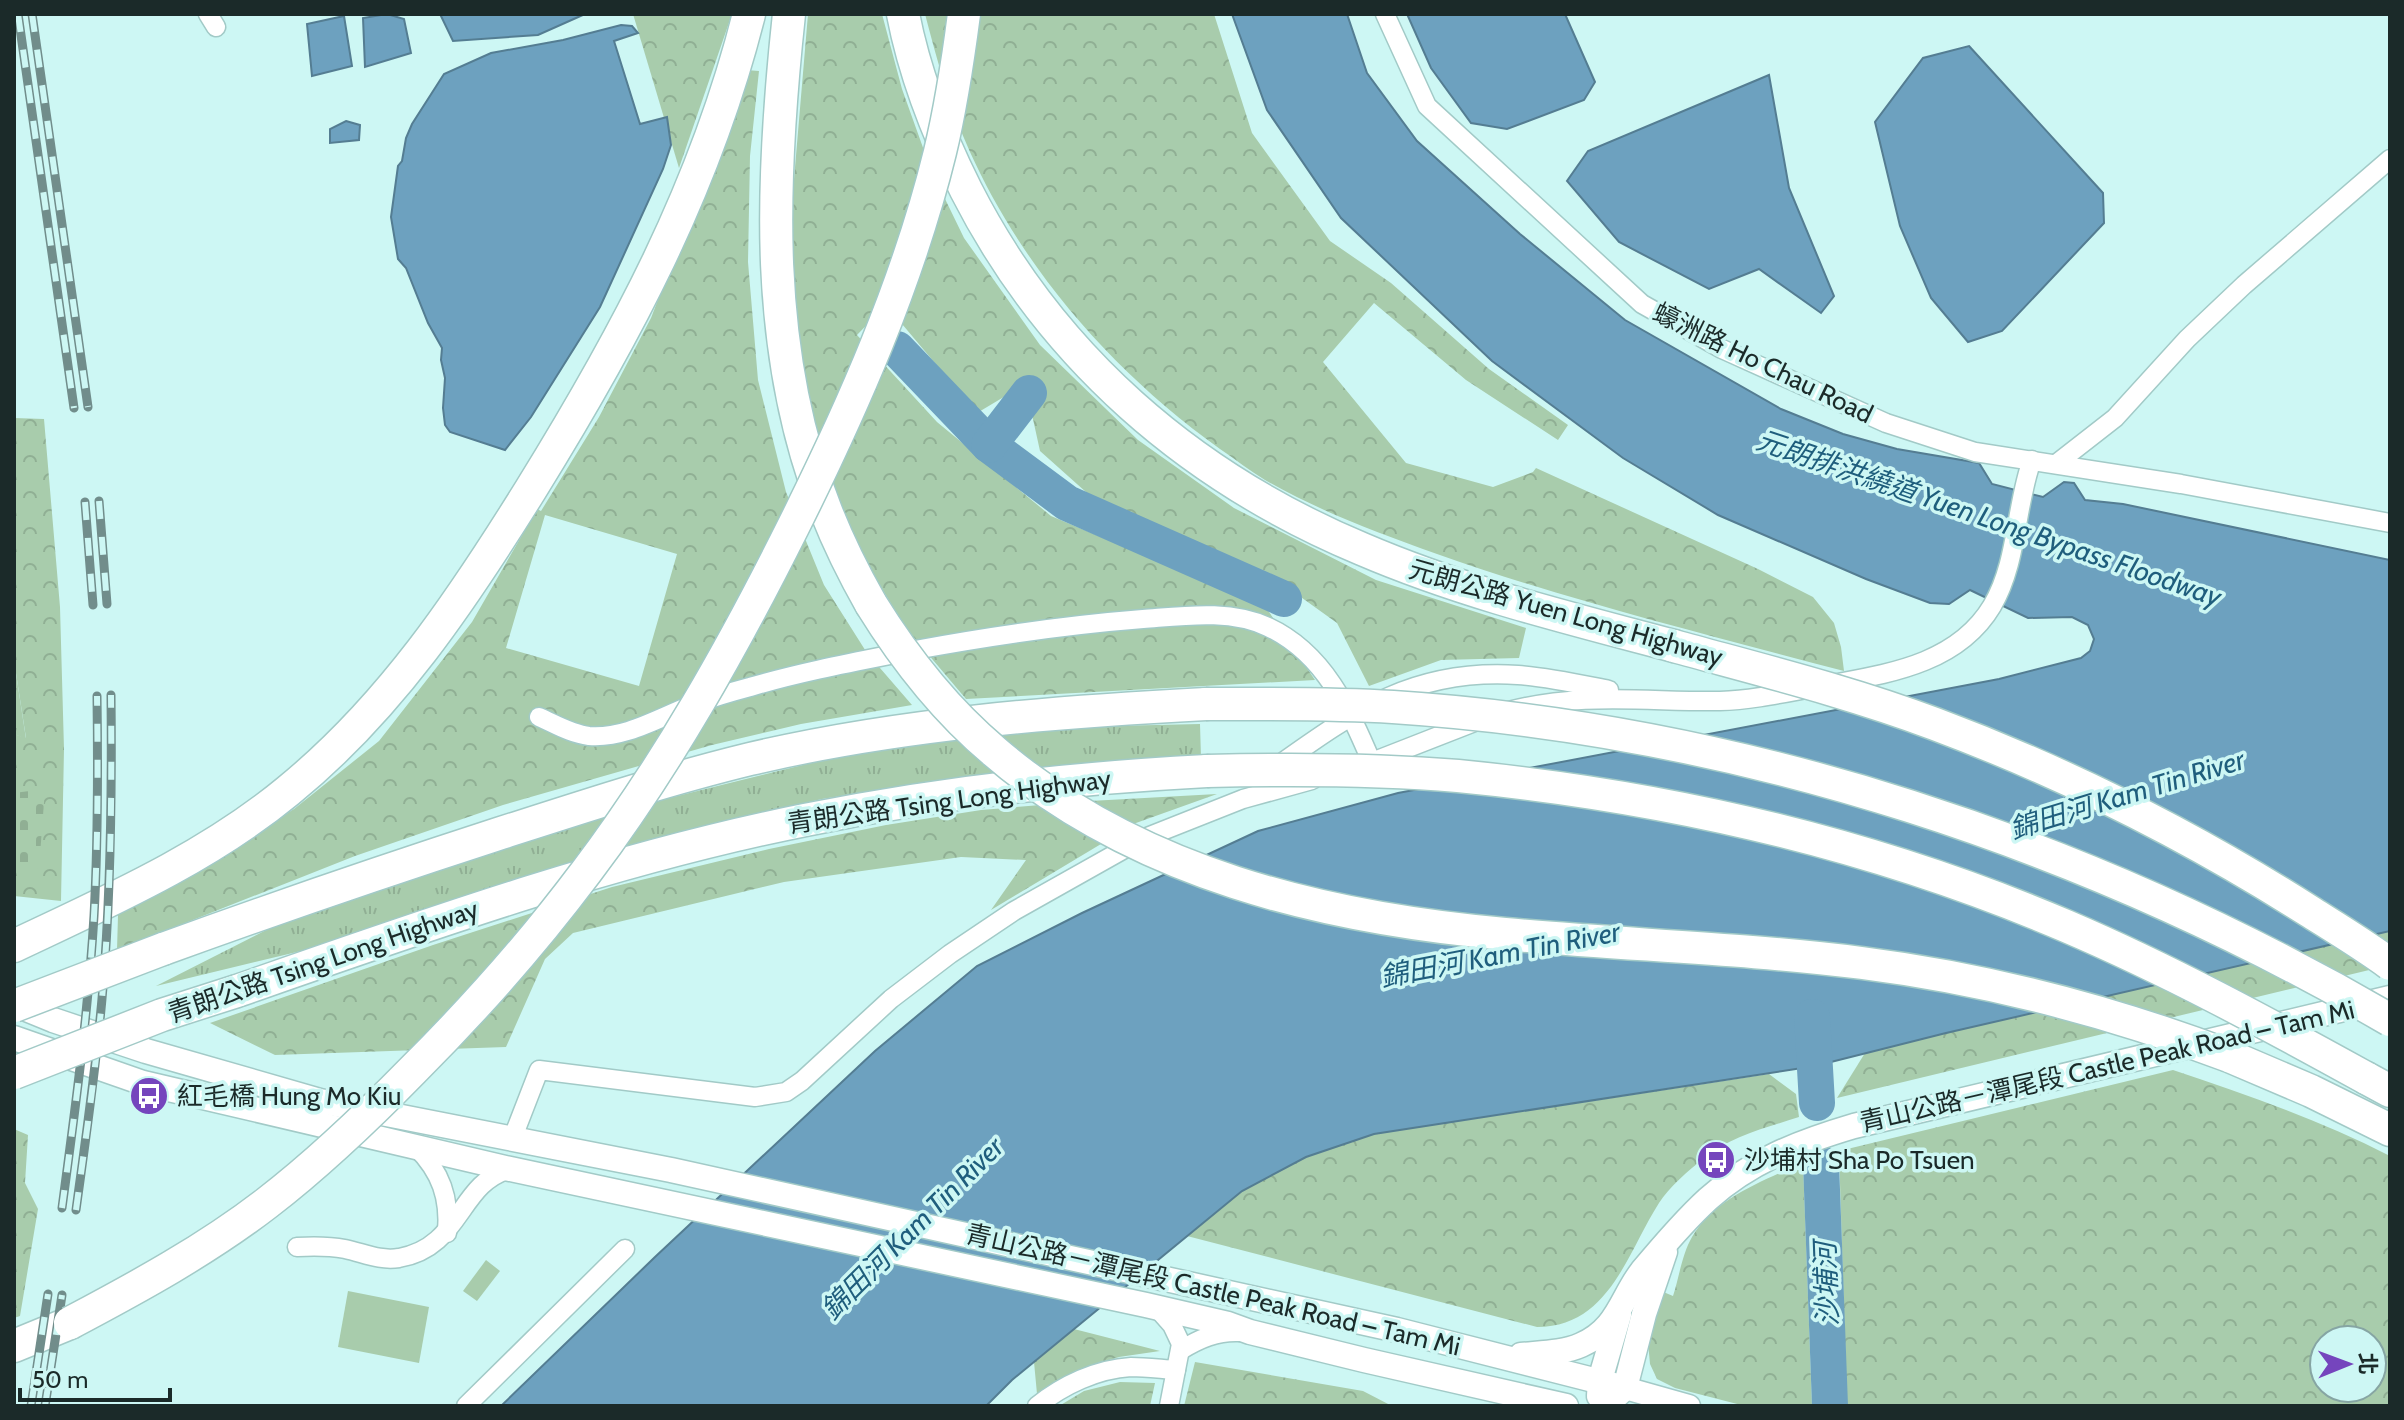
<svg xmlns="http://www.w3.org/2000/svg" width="2404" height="1420" viewBox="0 0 2404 1420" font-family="Cabin,'Noto Sans TC',sans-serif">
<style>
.grass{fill:url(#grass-tufts)}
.forest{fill:url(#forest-crowns);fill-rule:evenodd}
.cemetery{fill:url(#cemetery-stones)}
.garden{fill:#a8ccac}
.water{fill:#6da1bf;stroke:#547d92;stroke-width:2}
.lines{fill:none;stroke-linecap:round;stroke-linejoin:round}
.river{stroke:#6da1bf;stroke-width:36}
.minor-casing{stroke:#a2cac7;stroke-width:21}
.tertiary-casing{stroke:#a2cac7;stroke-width:25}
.secondary-casing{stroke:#a2cac7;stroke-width:27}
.motorway-casing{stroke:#a2cac7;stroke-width:35}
.minor{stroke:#fff;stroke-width:18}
.tertiary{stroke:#fff;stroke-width:22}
.secondary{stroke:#fff;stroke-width:24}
.motorway{stroke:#fff;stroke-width:32}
.rail-casing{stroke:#718d8b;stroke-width:9}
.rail{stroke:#cdf7f4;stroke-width:6;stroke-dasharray:18;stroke-linecap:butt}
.motorway-bridge-casing{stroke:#a2cac7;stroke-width:35;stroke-linecap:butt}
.motorway-bridge{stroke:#fff;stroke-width:32}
.labels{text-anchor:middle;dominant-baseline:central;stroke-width:7;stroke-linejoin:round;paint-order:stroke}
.street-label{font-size:26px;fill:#1b2a29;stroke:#cdf7f4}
.poi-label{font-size:26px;fill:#1b2a29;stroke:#cdf7f4;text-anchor:start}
.water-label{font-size:28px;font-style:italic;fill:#1f5e7d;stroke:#cdf7f4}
</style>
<defs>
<pattern id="grass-tufts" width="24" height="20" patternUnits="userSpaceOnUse" patternTransform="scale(2)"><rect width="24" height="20" fill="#a8ccac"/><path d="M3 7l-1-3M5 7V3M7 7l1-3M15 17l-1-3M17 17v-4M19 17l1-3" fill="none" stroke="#90af94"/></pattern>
<pattern id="forest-crowns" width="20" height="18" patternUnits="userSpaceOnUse" patternTransform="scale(2)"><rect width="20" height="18" fill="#a8ccac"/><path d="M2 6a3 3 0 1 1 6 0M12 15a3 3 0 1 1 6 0" fill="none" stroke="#90af94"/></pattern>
<pattern id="cemetery-stones" width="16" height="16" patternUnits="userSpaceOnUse" patternTransform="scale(2)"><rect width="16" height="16" fill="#a8ccac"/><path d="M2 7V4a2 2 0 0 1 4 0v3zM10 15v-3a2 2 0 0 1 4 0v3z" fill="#90af94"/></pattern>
</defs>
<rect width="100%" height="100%" fill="#cdf7f4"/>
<g class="grass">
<path d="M14,660L26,739L14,734Z"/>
<path d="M1200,724L1201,758L970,776L822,799L672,835L493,887L301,951L156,986L288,919L485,851L665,799L815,762L962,736L1068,727Z"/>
</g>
<g class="forest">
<path d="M633,14H732L679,168Z"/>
<path d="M808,14H882L902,89L931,170L964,238L1040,345L1138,440L1234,508L1376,580L1526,628L1519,658L1441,660L1369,686L1337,623L1291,590L1096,501L1040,451L1031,410L1045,394L1032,380L977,413L886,305L857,335L937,422L1051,516L1265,606L1315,680L966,699L905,627L853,541L815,445L797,344L789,238Z"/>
<path d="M925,14H1214L1252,133L1330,241L1391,283L1489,369L1568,425L1558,440L1466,380L1374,303L1323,362L1406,463L1493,487L1533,472L1536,468L1758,569L1813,597L1834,623L1841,647L1844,671C1708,635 1570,601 1437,554C1378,533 1319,511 1265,480C1250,471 1235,459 1220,449C1114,373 1024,271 970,152C950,108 937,60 925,14Z"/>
<path d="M746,70L759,71L750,156L748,262L758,380L786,492L824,585L867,653L912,705L801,724L712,745L503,805L355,856L117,950L118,915L201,866L294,809L379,741L472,622L537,509L541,511L599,417L651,318ZM545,515L677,554L639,686L506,648Z"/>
<path d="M14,418L44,419L60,607L64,749L61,901L14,896V734L26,738L14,660Z"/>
<path d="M1217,794L1136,823L991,910L1026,860L961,857L784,882L573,933L545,959L506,1047L275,1055L210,1023L433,945L612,887L769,849L886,825L981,810L1090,801Z"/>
<path d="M2390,931V965L1837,1098L1865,1053L1946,1033Z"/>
<path d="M2173,1070C2247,1095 2320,1120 2390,1156V1406H1847L1839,1151ZM2324,1340H2372V1388H2324Z"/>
<path d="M1769,1074L1796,1094L1799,1117C1766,1128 1730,1136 1703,1159C1689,1170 1669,1187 1659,1203C1627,1253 1609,1327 1537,1327L1187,1236L1242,1191L1306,1157L1374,1134Z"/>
<path d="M14,1129L28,1135L25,1183L38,1209L20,1316L14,1318Z"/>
<path d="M1803,1162L1812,1406H1745L1675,1388L1657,1379L1650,1364L1648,1342L1661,1291L1673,1296C1679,1278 1682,1254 1692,1237C1715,1197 1764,1181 1803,1162Z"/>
<path d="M1074,1329L1160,1351L1119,1357L1075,1371L1037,1394L1034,1362Z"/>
<path d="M1195,1362L1363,1391L1392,1406H1184Z"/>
<path d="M1120,1382L1155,1383L1150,1406H1059L1084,1391Z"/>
</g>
<path class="cemetery" d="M45,789L39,868L14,869V793Z"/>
<g class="garden">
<path d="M486,1260L500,1271L477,1301L463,1291Z"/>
<path d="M348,1291L429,1307L419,1363L338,1347Z"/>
</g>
<g class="water">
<path d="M387,14L404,19L411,53L365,67L363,18Z"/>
<path d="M440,14H585L538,35L453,41Z"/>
<path d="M1232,14H1347L1367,73L1417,141L1520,234L1625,320L1781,409L1843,434L1897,449L1979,463L1992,484L2043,497L2064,482L2074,483L2085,500L2123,504L2390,560V931L1946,1033L1815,1066L1374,1134L1306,1157L1242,1191L1012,1380L986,1406H501L655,1257L875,1051L977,966L1082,913L1258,831L1398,793L1999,679L2081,658L2090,651L2094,639L2088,625L2072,617L2028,618L1970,590L1949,604L1930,603L1866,579L1718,515L1623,458L1492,361L1341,218L1267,110Z"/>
<path d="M1407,14H1565L1595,82L1584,100L1507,129L1471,123L1431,68Z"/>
<path d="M344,16L352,66L312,76L307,24Z"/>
<path d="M621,25L632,26L638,33L614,41L640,124L667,117L671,145L663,169L600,307L531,417L505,450L450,432L445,425L443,408L445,378L441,360L442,348L428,323L406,268L398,259L391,217L398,166L402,161L406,138L412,124L444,74L491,53L563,40Z"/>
<path d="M1969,46L2103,193L2104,223L2002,331L1968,342L1931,298L1900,226L1875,122L1923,58Z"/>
<path d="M1769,75L1789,188L1834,296L1821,313L1759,269L1709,289L1619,242L1567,181L1588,151Z"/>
<path d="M346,121L360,125L359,140L330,143V129Z"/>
</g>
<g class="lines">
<g class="river">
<path d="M897,349L989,445L1067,503L1284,599"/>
<path d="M989,445L1029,393"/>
<path d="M1812,1017L1817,1103"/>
<path d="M1821,1163L1830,1406"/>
</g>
<defs>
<g id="minor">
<path d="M208,14L216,27"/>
<path d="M1385,14L1427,106L1642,304L1722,349L1886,423L1975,452L2181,484L2390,523"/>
<path d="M2056,464L2115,418L2187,339L2244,285L2390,159"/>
<path d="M1509,711C1579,692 1649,702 1720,701C1755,700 1788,692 1822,686C1884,674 1956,666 1992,606C2018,562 2015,507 2032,460"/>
<path d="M539,717C555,724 571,734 589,736C625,739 660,717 692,705C711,698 731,692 750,687C804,671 860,661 915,650C991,636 1066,625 1143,619C1183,616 1230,609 1268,627C1324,653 1349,709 1372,763"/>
<path d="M1367,764L1477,721"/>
<path d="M1276,767C1356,710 1415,668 1518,675C1548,677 1579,684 1609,690"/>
<path d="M513,1137L539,1070L755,1097L786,1092L802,1081L891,999L950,954L1014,911L1142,839L1243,799L1312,780"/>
<path d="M416,1147C441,1172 450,1198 447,1233"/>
<path d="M297,1247C313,1246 329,1246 345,1249C364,1253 379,1261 399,1258C462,1247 458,1183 510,1169"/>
<path d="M1157,1308L1172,1325L1181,1344L1169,1406"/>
<path d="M1181,1350C1199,1339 1217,1331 1239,1332"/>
<path d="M466,1406L625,1249"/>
<path d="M1037,1406C1063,1385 1097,1369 1131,1367C1145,1367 1161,1369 1176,1370"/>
</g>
<path id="tertiary" d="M1625,1388L1689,1406"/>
<g id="secondary">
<path d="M14,1004L53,1020L146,1051L320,1101L671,1170L1397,1330L1625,1388"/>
<path d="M14,1038L143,1083L510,1169L1146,1305L1228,1324L1250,1332L1364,1360L1566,1406"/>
<path d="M1521,1355C1540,1353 1563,1353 1581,1345C1618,1329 1621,1298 1642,1271C1662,1247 1685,1220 1708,1199C1750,1161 1800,1142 1854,1126L2390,998"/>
<path d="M1599,1396L1600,1380L1619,1315"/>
<path d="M1605,1406L1625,1388L1644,1314L1665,1252"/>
</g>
<g id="motorway">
<path d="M789,14C771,180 763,353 826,511C839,544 854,574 871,604"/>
<path d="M903,14C915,76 938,134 966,190C1051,357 1190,477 1362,549C1462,592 1569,618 1674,646"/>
<path d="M14,946C109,901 207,858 288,791C390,708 462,600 531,489C625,337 705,189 749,14"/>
<path d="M163,949C273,909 384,871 495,835C579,808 664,780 750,759C899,724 1053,712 1206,704"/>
<path d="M237,991C423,926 611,859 805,820C937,793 1072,778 1207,771"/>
<path d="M2229,1056L2311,1091L2390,1130"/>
<path d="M2366,1078L2390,1091"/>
<path d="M14,1346L70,1323"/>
</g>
</defs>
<use href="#minor" class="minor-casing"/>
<use href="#tertiary" class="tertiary-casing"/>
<use href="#secondary" class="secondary-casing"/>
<use href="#motorway" class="motorway-casing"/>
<use href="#minor" class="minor"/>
<use href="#tertiary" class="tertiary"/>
<use href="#secondary" class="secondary"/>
<use href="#motorway" class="motorway"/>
<defs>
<g id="rail">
<path d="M18,14L74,408"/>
<path d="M32,14L88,407"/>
<path d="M99,501L107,604"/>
<path d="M85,502L93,605"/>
<path d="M62,1208C75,1111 88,1014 94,916C98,843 98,769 97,696"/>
<path d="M76,1210C86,1136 97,1062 103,987C111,890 112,792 111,695"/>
<path d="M31,1406L48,1294"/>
<path d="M45,1406L62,1295"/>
</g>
</defs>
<use href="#rail" class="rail-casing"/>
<use href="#rail" class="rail"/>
<defs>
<g id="motorway-bridge">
<path d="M871,604C905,659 945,710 995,752C1136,873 1324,918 1505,934C1624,945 1743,948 1862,963C1988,979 2110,1011 2229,1056"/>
<path d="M1674,646C1761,670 1850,692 1935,724C2066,773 2191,836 2309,911C2336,928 2364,945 2390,964"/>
<path d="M1206,704C1268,704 1331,703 1393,707C1744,730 2087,844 2390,1020"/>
<path d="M1207,771C1291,769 1374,769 1458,776C1665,796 1874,844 2066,926C2169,970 2268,1024 2366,1078"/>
<path d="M14,1006L163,949"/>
<path d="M14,1073L162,1015L237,991"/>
<path d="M70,1323C138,1287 206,1250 267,1203C319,1163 367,1117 413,1070C475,1008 533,943 586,872C667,765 733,647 793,527C853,407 908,282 940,152C951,107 958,60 964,14"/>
</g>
</defs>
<use href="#motorway-bridge" class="motorway-bridge-casing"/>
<use href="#motorway-bridge" class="motorway-bridge"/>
</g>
<defs>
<symbol id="bus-disc" viewBox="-11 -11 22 22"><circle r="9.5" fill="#7545bd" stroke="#cdf7f4"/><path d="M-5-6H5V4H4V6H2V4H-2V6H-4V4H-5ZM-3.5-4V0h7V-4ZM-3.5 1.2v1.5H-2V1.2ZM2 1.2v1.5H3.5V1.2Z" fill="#fff"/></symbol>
</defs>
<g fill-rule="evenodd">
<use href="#bus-disc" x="127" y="1074" width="44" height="44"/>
<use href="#bus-disc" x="1694" y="1138" width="44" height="44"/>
</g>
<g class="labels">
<g class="street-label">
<text transform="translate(1763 363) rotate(26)">蠔洲路 Ho Chau Road</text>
<text transform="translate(1566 613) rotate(16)">元朗公路 Yuen Long Highway</text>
<text transform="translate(949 801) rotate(-8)">青朗公路 Tsing Long Highway</text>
<text transform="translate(323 961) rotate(-19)">青朗公路 Tsing Long Highway</text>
<text transform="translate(2107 1066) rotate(-13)">青山公路－潭尾段 Castle Peak Road – Tam Mi</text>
<text transform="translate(1213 1290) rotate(13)">青山公路－潭尾段 Castle Peak Road – Tam Mi</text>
</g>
<g class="poi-label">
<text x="177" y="1096">紅毛橋 Hung Mo Kiu</text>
<text x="1744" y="1160">沙埔村 Sha Po Tsuen</text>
</g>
<g class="water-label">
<text transform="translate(1989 518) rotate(19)">元朗排洪繞道 Yuen Long Bypass Floodway</text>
<text transform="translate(2127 794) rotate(-17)">錦田河 Kam Tin River</text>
<text transform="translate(1500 954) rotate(-11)">錦田河 Kam Tin River</text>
<text transform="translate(912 1228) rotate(-45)">錦田河 Kam Tin River</text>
<text transform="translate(1826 1284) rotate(-92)">沙埔河</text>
</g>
</g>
<rect width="2404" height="1420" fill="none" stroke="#1b2a29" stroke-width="32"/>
<g transform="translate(2348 1364) rotate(89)"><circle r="38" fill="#cdf7f4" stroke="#86a5a3" stroke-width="2"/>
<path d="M0-6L14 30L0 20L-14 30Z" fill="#7545bd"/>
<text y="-12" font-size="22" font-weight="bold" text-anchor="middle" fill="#1b2a29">北</text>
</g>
<path d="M20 1388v12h150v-12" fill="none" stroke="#1b2a29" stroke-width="4"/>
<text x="32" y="1388" font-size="24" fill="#1b2a29" stroke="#cdf7f4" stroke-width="6" paint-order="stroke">50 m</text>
</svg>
